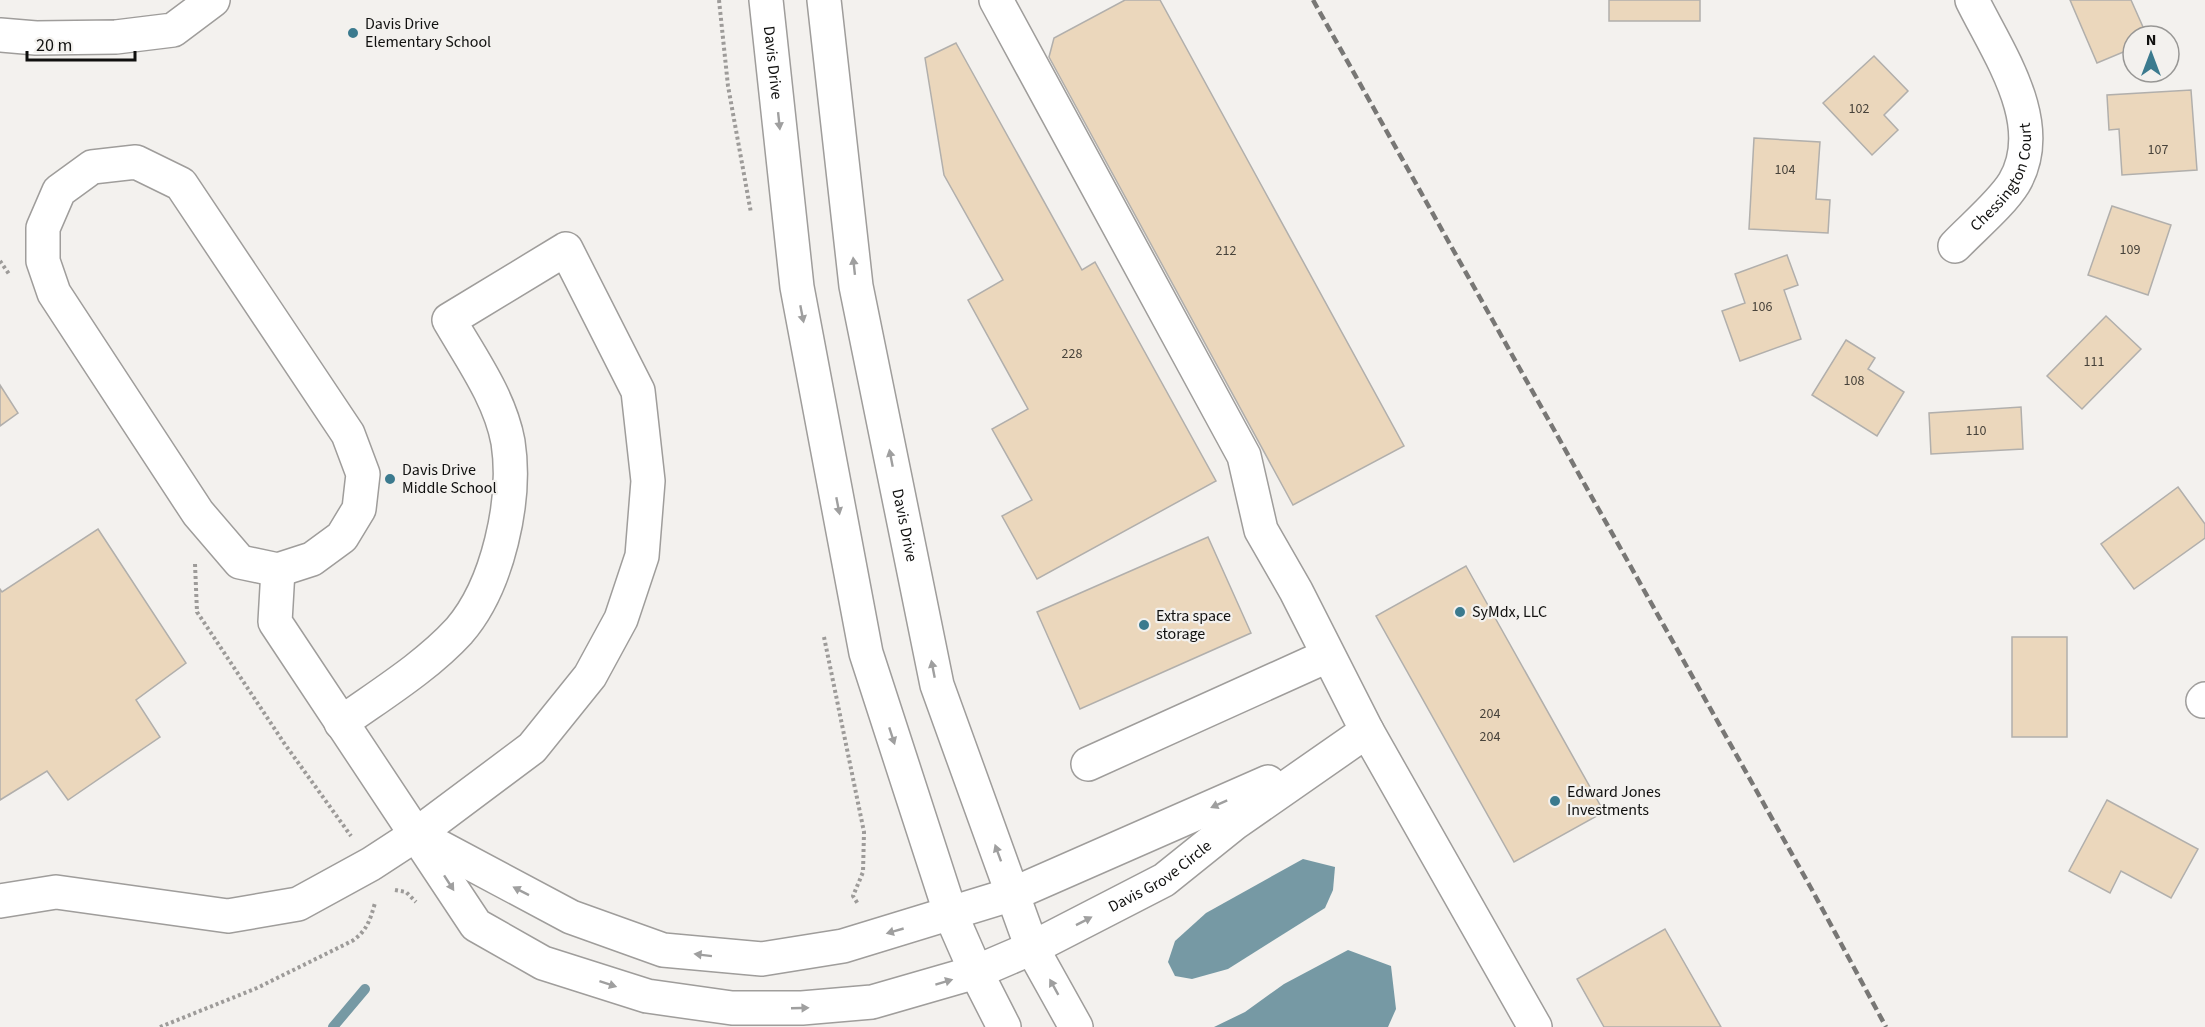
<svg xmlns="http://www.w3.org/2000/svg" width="2205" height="1027" viewBox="0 0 2205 1027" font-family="'Source Sans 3',sans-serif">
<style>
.water{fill:#7699a4}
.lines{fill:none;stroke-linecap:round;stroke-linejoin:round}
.stream{stroke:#7699a4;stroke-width:10}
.building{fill:#ebd7bc;stroke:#b1afac;stroke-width:1.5}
.minor-casing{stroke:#9f9d9b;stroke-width:36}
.major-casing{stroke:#9f9d9b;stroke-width:36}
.path{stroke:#9d9b99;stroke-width:4;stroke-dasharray:3 3;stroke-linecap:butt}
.minor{stroke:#fff;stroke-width:33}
.major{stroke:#fff;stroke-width:33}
.rail{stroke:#787775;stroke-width:4.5;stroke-dasharray:9 4.5;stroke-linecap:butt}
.oneway{fill:#9f9f9f}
.poi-dot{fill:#3b7a8e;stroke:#f3f1ee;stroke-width:2}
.labels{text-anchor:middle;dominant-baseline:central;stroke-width:4.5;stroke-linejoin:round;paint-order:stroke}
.number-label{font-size:14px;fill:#47423a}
.poi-label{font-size:16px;fill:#10100f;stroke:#f3f1ee;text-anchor:start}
.street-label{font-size:16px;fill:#10100f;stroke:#f3f1ee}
</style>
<rect width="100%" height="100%" fill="#f3f1ee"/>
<g class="water">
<path d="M1303,859L1335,867L1333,890L1325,908L1228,969L1192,979L1175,976L1168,962L1175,941L1206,913Z"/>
<path d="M1348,950L1391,966L1396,1009L1388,1027H1214L1245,1012L1284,984Z"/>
</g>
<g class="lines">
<path class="stream" d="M333,1027L365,989"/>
</g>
<g class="building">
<path d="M1125,0H1160L1404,446L1293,505L1049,57L1054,38Z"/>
<rect x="1609" y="0" width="91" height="21"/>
<path d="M2070,0H2131L2147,36H2133V48L2097,63Z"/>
<path d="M956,43L1082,270L1095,262L1216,481L1037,579L1002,516L1032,500L992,429L1028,409L968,300L1003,280L944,175L925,58Z"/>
<path d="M1874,56L1908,91L1884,115L1898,130L1872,155L1823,103Z"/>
<path d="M2191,90L2197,170L2122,175L2119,129L2109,130L2107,95Z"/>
<path d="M1754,138L1820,142L1816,199L1830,200L1828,233L1749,229Z"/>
<path d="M2112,206L2171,225L2148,295L2088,275Z"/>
<path d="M1787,255L1798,285L1784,290L1801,339L1740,361L1722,311L1745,303L1735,274Z"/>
<path d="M2106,316L2141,349L2082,409L2047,376Z"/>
<path d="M1846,340L1875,358L1868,369L1904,392L1877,436L1812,395Z"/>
<path d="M0,385L18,413L0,426Z"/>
<path d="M2021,407L2023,449L1931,454L1929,413Z"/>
<path d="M2178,487L2205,524V538L2134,589L2101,544Z"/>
<path d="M98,529L186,663L136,700L160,737L68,800L47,771L0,800V589L2,592Z"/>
<path d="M1208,537L1251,633L1080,709L1037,612Z"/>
<path d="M1466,566L1604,812L1514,862L1376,616Z"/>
<rect x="2012" y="637" width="55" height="100"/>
<path d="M2107,800L2198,849L2171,898L2121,871L2110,893L2069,871Z"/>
<path d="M1665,929L1721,1027H1604L1577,979Z"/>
</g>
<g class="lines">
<defs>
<g id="minor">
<path d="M996,0L1244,456L1261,530L1296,591L1367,731"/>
<path d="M0,35L36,38L116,37L173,30L213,0"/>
<path d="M136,162L181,184L348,434L363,474L359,509L342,537L312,559L278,570L240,562L198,513L54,293L43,261V228L59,191L92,167Z"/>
<path id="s1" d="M1955,246C1972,228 2001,204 2014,183C2049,124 1998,53 1972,0"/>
<path id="s2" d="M278,570L275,622L476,925L543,963L647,996L732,1008H802L872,1002L976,972L1032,948L1164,880L1235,823L1367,731L1535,1027"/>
<path d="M2203,701L2205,699"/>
<path d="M1088,764L1327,656"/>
<path d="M421,837L571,917L663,950L762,959L843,946L1013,894L1268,782"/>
<path d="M0,901L56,892L228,916L298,904L371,864L417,834L532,748L590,676L621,619L642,556L648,481L638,391L566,249L449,320C471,358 500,398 508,442C517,500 498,586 459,631C426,667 380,695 341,723"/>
</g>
<g id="major">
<path id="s3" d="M766,0L797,287L866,653L951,915L976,972L1004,1027"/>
<path id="s4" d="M824,0L856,286L937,685L1032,948L1076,1027"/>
</g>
</defs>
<use href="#minor" class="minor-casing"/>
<use href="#major" class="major-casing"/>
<g class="path">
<path d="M719,0L728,86L751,213"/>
<path d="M0,261L9,274"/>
<path d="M195,564L197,612L284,743L351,836"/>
<path d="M824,637L864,832L863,872L853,896L858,904"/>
<path d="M395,890L406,892L416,902"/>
<path d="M160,1027L257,988L352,941C367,931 370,920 375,903"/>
</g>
<use href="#minor" class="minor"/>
<use href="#major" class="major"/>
<path class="rail" d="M1313,0L1811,888L1886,1027"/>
</g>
<defs><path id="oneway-solid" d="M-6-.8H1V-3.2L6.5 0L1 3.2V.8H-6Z" transform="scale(1.5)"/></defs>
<g class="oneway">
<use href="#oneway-solid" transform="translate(779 121) rotate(84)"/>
<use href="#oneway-solid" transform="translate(854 266) rotate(-96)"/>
<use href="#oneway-solid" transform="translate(802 314) rotate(79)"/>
<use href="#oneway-solid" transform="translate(891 458) rotate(-101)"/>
<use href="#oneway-solid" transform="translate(838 506) rotate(79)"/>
<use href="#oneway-solid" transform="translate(933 669) rotate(-101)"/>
<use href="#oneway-solid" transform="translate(892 736) rotate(72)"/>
<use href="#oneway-solid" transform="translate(1219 804) rotate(156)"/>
<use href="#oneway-solid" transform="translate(998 853) rotate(-110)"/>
<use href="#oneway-solid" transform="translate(449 883) rotate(57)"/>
<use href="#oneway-solid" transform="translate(521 891) rotate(-153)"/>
<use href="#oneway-solid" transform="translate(1084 921) rotate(-27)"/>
<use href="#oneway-solid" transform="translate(895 931) rotate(164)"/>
<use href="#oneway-solid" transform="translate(703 955) rotate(-173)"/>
<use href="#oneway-solid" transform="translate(944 982) rotate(-17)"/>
<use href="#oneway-solid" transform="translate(608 984) rotate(18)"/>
<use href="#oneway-solid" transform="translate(1054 987) rotate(-119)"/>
<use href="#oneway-solid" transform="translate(800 1008) rotate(-2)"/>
</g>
<g class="poi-dot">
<circle cx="353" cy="33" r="6"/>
<circle cx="390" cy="479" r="6"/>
<circle cx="1460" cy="612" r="6"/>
<circle cx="1144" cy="625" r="6"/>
<circle cx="1555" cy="801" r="6"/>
</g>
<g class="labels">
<g class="number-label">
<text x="1859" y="109">102</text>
<text x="2158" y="150">107</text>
<text x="1785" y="170">104</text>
<text x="2130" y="250">109</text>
<text x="1226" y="251">212</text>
<text x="1762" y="307">106</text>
<text x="1072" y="354">228</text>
<text x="2094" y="362">111</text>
<text x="1854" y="381">108</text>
<text x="1976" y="431">110</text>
<text x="1490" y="714">204</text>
<text x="1490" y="737">204</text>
</g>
<g class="poi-label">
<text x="365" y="24">Davis Drive<tspan x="365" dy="18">Elementary School</tspan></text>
<text x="402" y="470">Davis Drive<tspan x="402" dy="18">Middle School</tspan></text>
<text x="1472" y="612">SyMdx, LLC</text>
<text x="1156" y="616">Extra space<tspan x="1156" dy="18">storage</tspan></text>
<text x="1567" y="792">Edward Jones<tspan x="1567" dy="18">Investments</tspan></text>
</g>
<g class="street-label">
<text stroke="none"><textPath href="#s3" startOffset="63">Davis Drive</textPath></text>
<text stroke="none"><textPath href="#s1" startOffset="87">Chessington Court</textPath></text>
<text stroke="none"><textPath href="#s4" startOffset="532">Davis Drive</textPath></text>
<text stroke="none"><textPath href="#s2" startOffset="1144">Davis Grove Circle</textPath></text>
</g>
</g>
<g transform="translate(2151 54)"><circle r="28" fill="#f3f1ee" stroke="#989795" stroke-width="1.5"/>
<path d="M0-4.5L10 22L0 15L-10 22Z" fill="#3b7a8e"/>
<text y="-9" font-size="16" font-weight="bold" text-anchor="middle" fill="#10100f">N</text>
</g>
<path d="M27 51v9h108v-9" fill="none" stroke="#10100f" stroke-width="3"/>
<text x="36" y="51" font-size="18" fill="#10100f" stroke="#f3f1ee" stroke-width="4.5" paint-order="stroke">20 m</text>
</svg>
